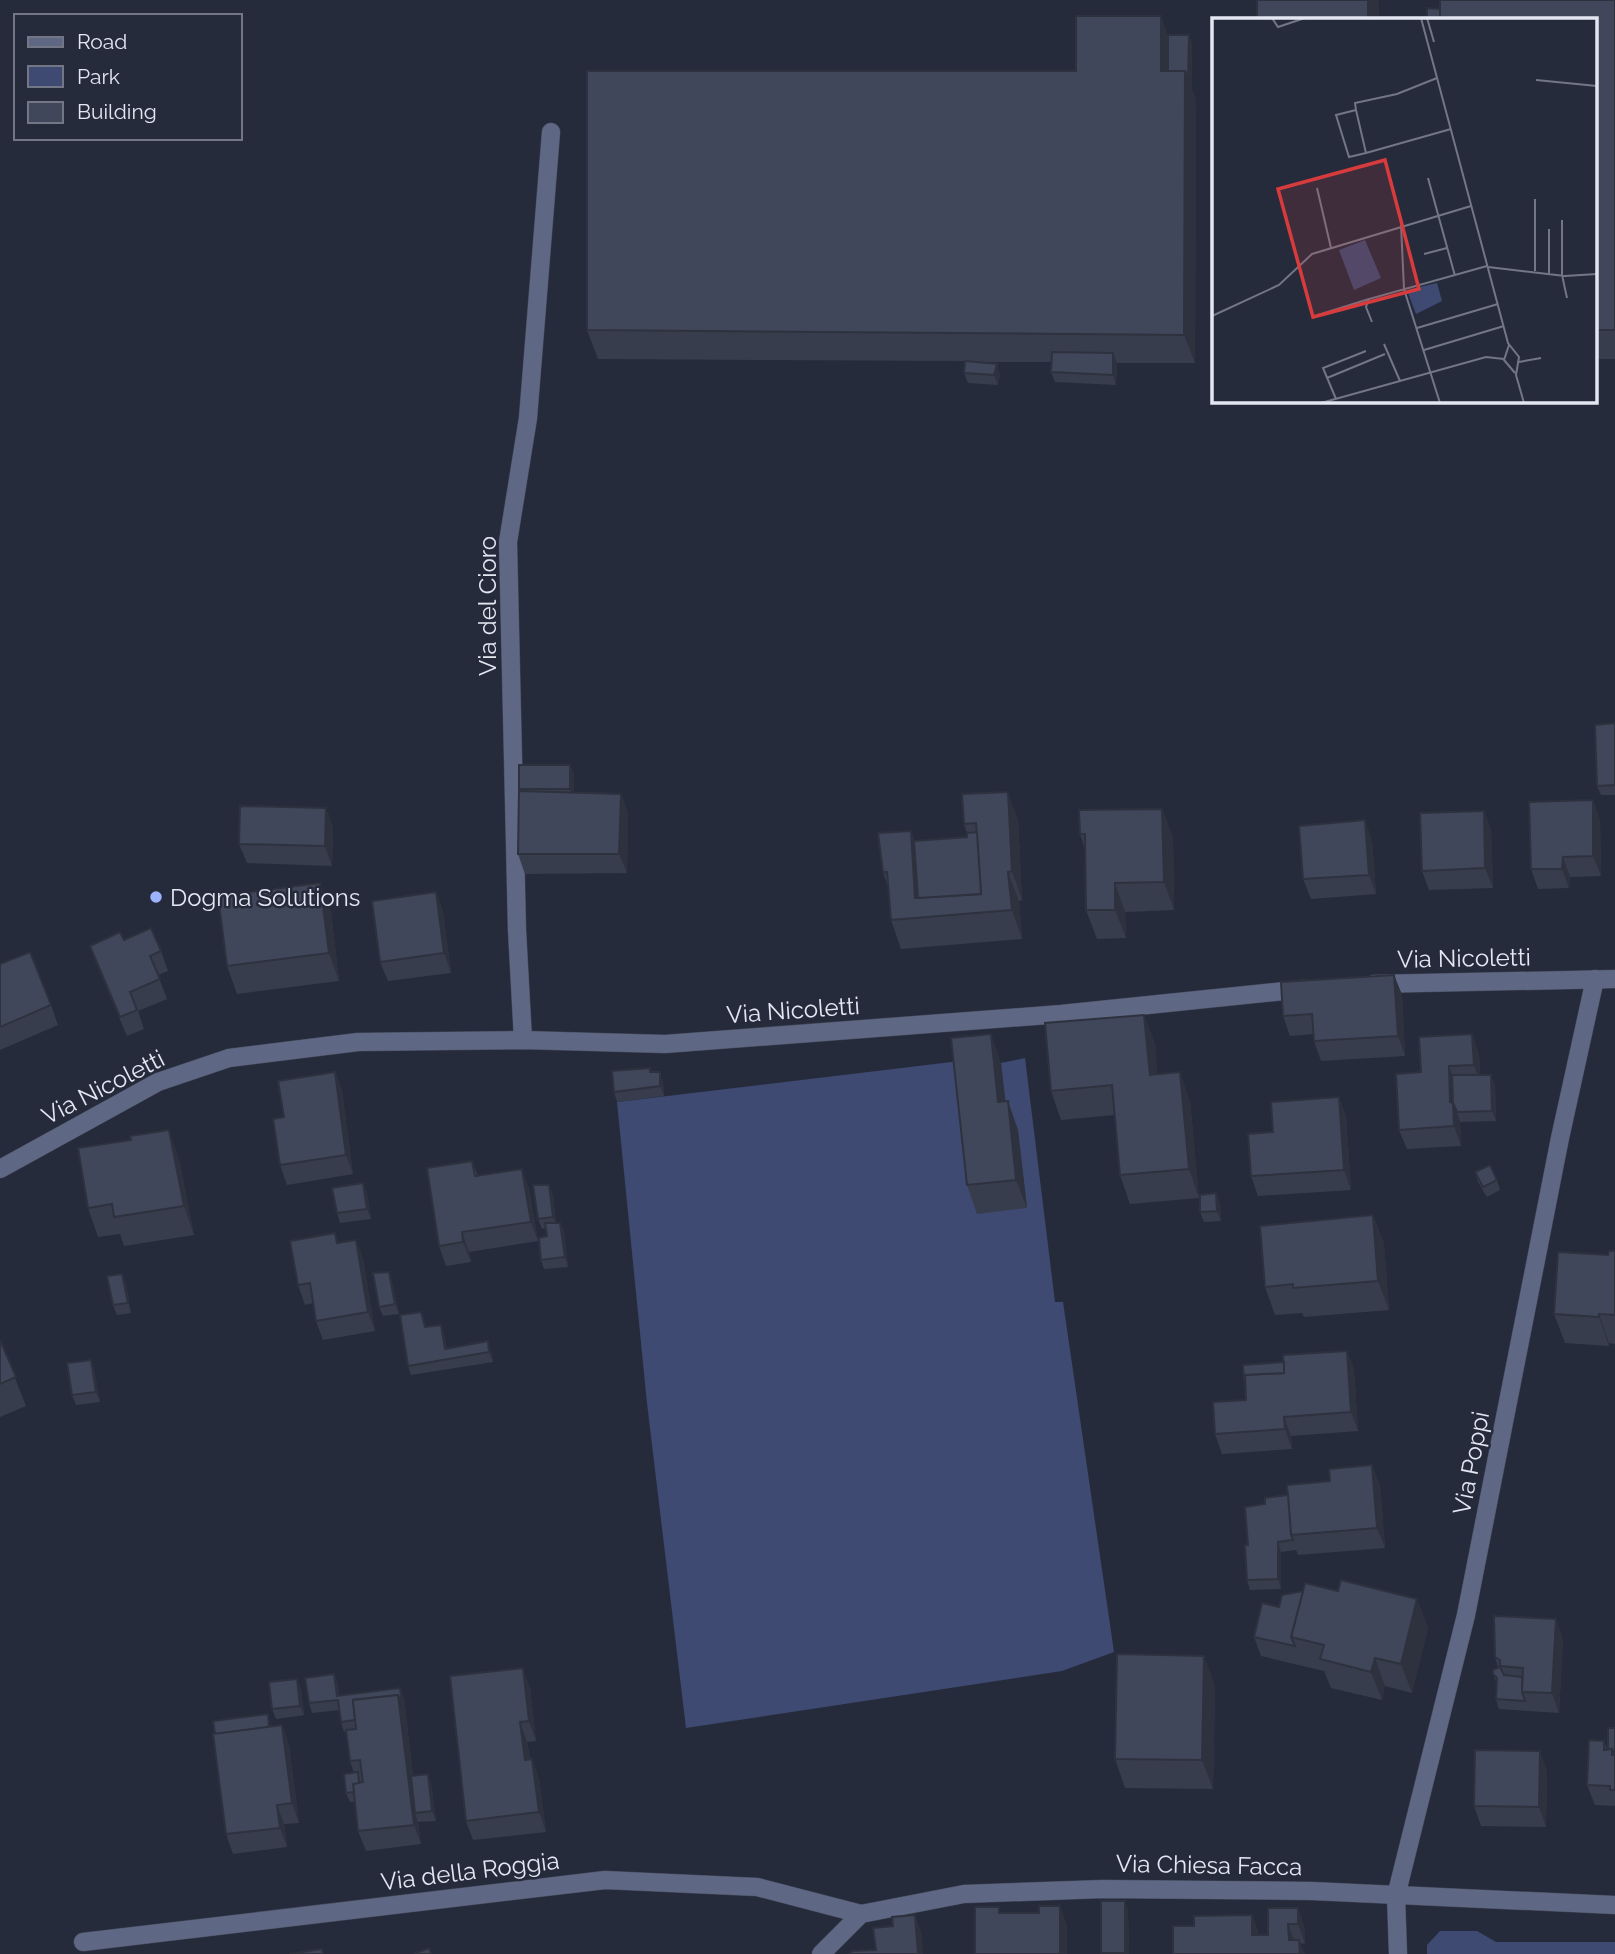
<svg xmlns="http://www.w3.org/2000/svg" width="1615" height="1954" viewBox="0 0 1615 1954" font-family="Raleway,sans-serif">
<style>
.green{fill:#3e4a71}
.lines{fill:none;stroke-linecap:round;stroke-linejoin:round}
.minor-casing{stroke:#444959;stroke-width:19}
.minor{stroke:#5e6783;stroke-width:18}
.wall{fill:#383d4d}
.shaded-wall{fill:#2e323f}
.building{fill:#41475a;stroke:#2e323f;stroke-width:2}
.poi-dot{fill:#9db4fd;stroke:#262b3c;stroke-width:2.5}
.labels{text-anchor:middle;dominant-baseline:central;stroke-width:5;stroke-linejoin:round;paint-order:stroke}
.street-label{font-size:24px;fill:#e3e7f2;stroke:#262b3c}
.poi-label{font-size:24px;fill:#e3e7f2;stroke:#262b3c;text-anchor:start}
.inset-road{fill:none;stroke:#727685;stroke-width:2}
.view{fill:#d73b3c;fill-opacity:0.15;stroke:#d73b3c;stroke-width:3.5}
.inset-edge{fill:none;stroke:#e3e7f2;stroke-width:3.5}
</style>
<rect width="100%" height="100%" fill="#262b3c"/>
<g class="green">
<path d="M1025,1058L1055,1302H1063L1114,1652L1062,1671L686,1728L647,1403L617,1102L960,1061L1001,1063Z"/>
<path d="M1440,1931H1477L1496,1942H1615V1954H1427V1945Z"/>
</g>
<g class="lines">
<defs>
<g id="minor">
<path d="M1374,984L1615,979"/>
<path d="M523,1040L517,930L508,542L528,418L551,132"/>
<path d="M0,1169L158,1082L229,1058L358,1042L523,1040L665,1044L1061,1014L1304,989"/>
<path d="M83,1942L605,1880L757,1887L861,1914"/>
<path d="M821,1954L861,1914L964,1894L1103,1889L1312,1891L1615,1905"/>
<path d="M1398,1954L1396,1896L1466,1615L1560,1138L1595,979"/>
</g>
</defs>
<use href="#minor" class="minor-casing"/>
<use href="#minor" class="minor"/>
</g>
<g class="wall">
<path d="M1615,0V359H1596V19L1440,9Z"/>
<path d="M1168,35H1189L1192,45V90L1196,100L1195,363H1117L1116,385L1055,382L1051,372V362H971L1000,374L998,385L968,383L964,373L965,361L598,359L587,330L1076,71Z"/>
<path d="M1615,723V795H1601L1597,786Z"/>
<path d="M570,765L574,775V793L621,794L628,814L627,873L525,874L518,854L520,791L519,789Z"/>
<path d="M326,808L333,828L332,866L247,863L239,844Z"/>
<path d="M1162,809L1173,838L1174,910L1125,912L1126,938L1097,939L1086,910L1085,849L1080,834Z"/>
<path d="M1484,811L1491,830L1493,888L1429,890L1422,871Z"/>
<path d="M1018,820L1022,900L1019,901L1022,939L901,949L891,920L888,887L883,872L911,831L914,841L967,837V833L964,824Z"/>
<path d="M1600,820L1601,876L1570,877L1569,888L1538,889L1531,869Z"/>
<path d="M1372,840L1376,894L1311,899L1303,879Z"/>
<path d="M436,892L443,912L451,973L388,981L380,962Z"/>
<path d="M331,912L339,981L237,994L227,966Z"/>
<path d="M124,940L161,951L168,971L158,975L167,999L138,1011L144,1029L127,1036L97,965L90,946Z"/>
<path d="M0,964L51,1005L58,1025L0,1050Z"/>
<path d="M1394,975L1402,995L1405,1056L1321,1061L1314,1041V1034L1290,1036L1283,1016Z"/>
<path d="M1155,1043L1157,1074L1190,1101L1199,1198L1130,1204L1120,1175L1115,1115L1061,1120L1051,1091Z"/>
<path d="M1479,1054L1480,1075L1495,1085L1496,1121L1460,1122L1461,1146L1407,1149L1399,1130L1421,1072Z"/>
<path d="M1001,1063L1005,1101L1018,1130L1027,1208L977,1214L967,1185Z"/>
<path d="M650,1068L651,1072L663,1082L664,1096L617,1102L614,1092Z"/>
<path d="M335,1072L342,1091L353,1174L287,1185L280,1165L284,1117Z"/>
<path d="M1339,1097L1346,1117L1351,1190L1258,1196L1251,1176L1273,1132Z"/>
<path d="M179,1159L194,1235L124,1246L120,1234L98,1237L88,1208Z"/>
<path d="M472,1161L478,1176L529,1188L538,1241L469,1252L471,1262L446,1266L439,1246Z"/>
<path d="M1475,1172L1497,1180L1500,1190L1487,1197L1478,1182Z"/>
<path d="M363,1183L367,1193L371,1219L340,1223L337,1213Z"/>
<path d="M549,1185L553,1195L556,1223H560L564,1232L568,1267L544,1269L541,1260L547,1236L546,1228L542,1229L538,1219Z"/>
<path d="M1216,1193L1220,1203L1221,1221L1204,1222L1200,1212Z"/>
<path d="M1373,1215L1384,1244L1389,1310L1304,1317L1302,1313L1275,1315L1265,1287Z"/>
<path d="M335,1233L338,1243L356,1240L363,1259L375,1331L323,1340L316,1321L313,1303L305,1305L298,1285Z"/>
<path d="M1615,1251V1344L1609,1343V1346L1565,1343L1554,1314L1608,1255Z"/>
<path d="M122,1274L126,1284L131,1313L117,1315L113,1305Z"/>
<path d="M392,1282L399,1314L383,1316L379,1307Z"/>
<path d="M426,1327L444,1335L447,1349L491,1351L493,1362L411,1375L408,1366Z"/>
<path d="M0,1340L26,1406L0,1417Z"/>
<path d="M1347,1351L1354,1370L1358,1431L1291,1436L1292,1449L1222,1454L1215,1434L1246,1400V1386L1244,1381L1284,1362Z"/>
<path d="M91,1360L94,1370L100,1402L76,1405L72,1395Z"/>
<path d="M1380,1485L1385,1548L1298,1555L1296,1550L1281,1552V1589L1250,1590L1247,1580L1248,1545L1265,1504Z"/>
<path d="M1338,1591L1417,1599L1428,1628L1412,1693L1385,1686L1382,1700L1331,1688L1324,1671L1261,1656L1254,1637Z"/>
<path d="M1563,1639L1559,1713L1499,1709L1496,1699L1497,1684L1493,1674L1498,1667L1495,1657Z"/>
<path d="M334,1674L338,1684L339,1696L404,1698L413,1776L428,1774L431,1784L436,1821L418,1822L421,1844L366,1851L358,1831L355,1802H350L346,1793L354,1773L350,1761L346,1731L344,1732L341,1722L339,1710L312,1713L309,1703Z"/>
<path d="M1215,1685L1213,1789L1125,1788L1115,1759Z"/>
<path d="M530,1688L536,1741L527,1742L530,1759H532L539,1779L546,1832L473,1840L466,1821Z"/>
<path d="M301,1689L304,1715L276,1719L272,1709Z"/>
<path d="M271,1724L272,1726L282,1725L289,1745L299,1823L284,1824L287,1847L233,1854L226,1834Z"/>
<path d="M1615,1728V1806L1595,1805L1587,1785L1604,1741L1607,1749Z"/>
<path d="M1547,1771L1546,1827L1481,1826L1474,1806Z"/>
<path d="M1125,1901L1128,1911L1129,1954H1102L1101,1953Z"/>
<path d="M1268,1908L1305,1928V1944L1194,1926L1252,1915L1259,1935H1268Z"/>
</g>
<g class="shaded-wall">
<path d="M1368,0H1378L1379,3V19H1368Z"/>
<path d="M1161,16L1171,45V90L1161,71Z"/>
<path d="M1189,35L1192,45V90L1196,100L1195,363L1184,335L1185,71Z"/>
<path d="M1113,353L1117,363L1116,385L1113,375Z"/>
<path d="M997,364L1000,374L998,385L994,375Z"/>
<path d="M570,765L574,775V799L570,789Z"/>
<path d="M1008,792L1018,820L1022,900L1012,871Z"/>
<path d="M621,794L628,814L627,873L619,854Z"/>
<path d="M1593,800L1600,820L1601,876L1593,856Z"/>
<path d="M326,808L333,828L332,866L325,846Z"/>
<path d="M1162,809L1173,838L1174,910L1164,882Z"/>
<path d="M1484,811L1491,830L1493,888L1485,868Z"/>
<path d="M1365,820L1372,840L1376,894L1369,875Z"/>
<path d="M911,831L921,860L924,907L915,898Z"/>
<path d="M1563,857L1570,877L1569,888L1562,869Z"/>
<path d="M1008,872L1019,901L1022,939L1012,910Z"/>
<path d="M320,883L331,912L339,981L329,953Z"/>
<path d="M1115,883L1125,912L1126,938L1115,910Z"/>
<path d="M436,892L443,912L451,973L444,953Z"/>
<path d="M1394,975L1402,995L1405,1056L1398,1036Z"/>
<path d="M1144,1015L1155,1043L1160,1103L1150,1075Z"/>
<path d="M991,1034L1001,1063L1009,1131L998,1102Z"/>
<path d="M1472,1034L1479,1054L1481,1085L1474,1065Z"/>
<path d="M1449,1066L1456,1085L1457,1112L1460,1122L1461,1146L1454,1126L1450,1102Z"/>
<path d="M335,1072L342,1091L353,1174L346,1155Z"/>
<path d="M660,1072L663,1082L664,1096L660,1086Z"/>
<path d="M1180,1072L1190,1101L1199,1198L1189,1169Z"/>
<path d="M1491,1075L1495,1085L1496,1121L1492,1111Z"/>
<path d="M1339,1097L1346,1117L1351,1190L1344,1170Z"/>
<path d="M1008,1101L1018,1130L1027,1208L1016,1180Z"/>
<path d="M169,1130L179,1159L194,1235L184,1206Z"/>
<path d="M522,1169L529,1188L538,1241L531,1222Z"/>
<path d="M363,1183L367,1193L371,1219L367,1209Z"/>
<path d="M549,1185L553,1195L557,1227L553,1217Z"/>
<path d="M1216,1193L1220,1203L1221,1221L1217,1211Z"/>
<path d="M1373,1215L1384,1244L1389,1310L1378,1281Z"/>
<path d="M560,1223L564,1232L568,1267L565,1257Z"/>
<path d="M462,1232L469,1252L471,1262L463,1242Z"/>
<path d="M356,1240L363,1259L375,1331L368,1312Z"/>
<path d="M389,1272L392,1282L399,1314L395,1304Z"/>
<path d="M122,1274L126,1284L131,1313L128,1303Z"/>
<path d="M1599,1314L1609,1343V1346L1599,1317Z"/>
<path d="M441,1325L444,1335L449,1359L445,1349Z"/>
<path d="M488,1341L491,1351L493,1362L489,1352Z"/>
<path d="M1347,1351L1354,1370L1358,1431L1351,1412Z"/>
<path d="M91,1360L94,1370L100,1402L96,1392Z"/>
<path d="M1284,1417L1291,1436L1292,1449L1285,1429Z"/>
<path d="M1372,1465L1380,1485L1385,1548L1377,1528Z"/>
<path d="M1278,1542L1281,1552V1589L1278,1579Z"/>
<path d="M1417,1599L1428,1628L1412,1693L1401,1664Z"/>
<path d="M1556,1619L1563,1639L1559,1713L1552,1693Z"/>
<path d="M1204,1656L1215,1685L1213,1789L1202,1760Z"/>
<path d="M1375,1658L1385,1686L1382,1700L1371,1672Z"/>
<path d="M523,1668L530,1688L536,1741L529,1721Z"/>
<path d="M334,1674L338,1684L340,1706L337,1696Z"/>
<path d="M297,1679L301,1689L304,1715L300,1706Z"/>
<path d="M400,1688L404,1698L417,1813H415L418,1822L421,1844L414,1825L398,1695Z"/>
<path d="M520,1722L527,1742L532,1780L525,1760Z"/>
<path d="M282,1725L289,1745L299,1823L292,1803Z"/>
<path d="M1540,1751L1547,1771L1546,1827L1539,1807Z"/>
<path d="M532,1759L539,1779L546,1832L539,1812Z"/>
<path d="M428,1774L431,1784L436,1821L432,1811Z"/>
<path d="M277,1805L284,1824L287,1847L280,1828Z"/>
<path d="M1125,1901L1128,1911L1129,1954H1125Z"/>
<path d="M1060,1906L1067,1926V1954H1060Z"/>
<path d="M1298,1908L1305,1928V1944L1298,1924Z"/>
<path d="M915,1915L922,1935L923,1954H918Z"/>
<path d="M1252,1915L1259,1935H1252Z"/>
<path d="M1288,1924L1295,1943L1289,1940Z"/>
<path d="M1299,1940L1305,1954H1300Z"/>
</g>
<g class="building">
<rect x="1257" y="0" width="111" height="19"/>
<path d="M1440,0H1615V330H1596V19H1440Z"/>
<path d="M1427,8L1440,9V19H1427Z"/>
<path d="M1076,16H1161V71H1185L1184,335L587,330V71H1076Z"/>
<path d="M1168,35H1189L1188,80L1185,71H1168Z"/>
<path d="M1052,352L1113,353V375L1051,372Z"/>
<path d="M965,361L997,364L994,375L964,373Z"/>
<path d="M1615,723V785L1597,786L1595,725Z"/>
<rect x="519" y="765" width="51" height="24"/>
<path d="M519,791L621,794L619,854H518Z"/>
<path d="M1008,792L1012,871L1008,872L1012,910L891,920L887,872H883L878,833L911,831L915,898L981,894L976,823L964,824L962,794Z"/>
<path d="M1593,800V856L1563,857L1562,869H1531L1529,802Z"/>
<path d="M240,806L326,808L325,846L239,844Z"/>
<path d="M1162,809L1164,882L1115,883V910H1086L1085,834H1080L1079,810Z"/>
<path d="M1484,811L1485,868L1422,871L1420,813Z"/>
<path d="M1365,820L1369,875L1303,879L1299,826Z"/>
<path d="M977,832L981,894L918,898L914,841L967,837V833Z"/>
<path d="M320,883L329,953L227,966L218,896Z"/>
<path d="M436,892L444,953L380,962L372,901Z"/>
<path d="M151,928L161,951L150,956L160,979L130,992L137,1010L120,1017L90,946L120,932L124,940Z"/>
<path d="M30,952L51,1005L0,1027V964Z"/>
<path d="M1394,975L1398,1036L1314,1041L1312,1014L1283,1016L1281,982Z"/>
<path d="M1144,1015L1150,1075L1180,1072L1189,1169L1120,1175L1112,1085L1051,1091L1045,1023Z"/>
<path d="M991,1034L998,1102L1008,1101L1016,1180L967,1185L951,1038Z"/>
<path d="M1472,1034L1474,1065L1449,1066L1450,1102L1453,1103L1454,1126L1399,1130L1396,1074L1421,1072L1419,1037Z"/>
<path d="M650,1068V1072H660V1086L614,1092L612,1071Z"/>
<path d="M335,1072L346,1155L280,1165L273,1119L284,1117L278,1081Z"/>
<path d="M1452,1075H1491L1492,1111L1457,1112L1453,1103Z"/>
<path d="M1339,1097L1344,1170L1251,1176L1248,1134L1273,1132L1271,1102Z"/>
<path d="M169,1130L184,1206L114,1217L112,1204L88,1208L78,1148L131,1140L130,1136Z"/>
<path d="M472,1161L475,1176L522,1169L531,1222L462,1232L463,1242L439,1246L427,1168Z"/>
<path d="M1490,1165L1497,1180L1483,1187L1475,1172Z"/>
<path d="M363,1183L367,1209L337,1213L332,1188Z"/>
<path d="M533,1185H549L553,1217L538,1219Z"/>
<path d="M1216,1193L1217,1211L1200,1212V1195Z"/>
<path d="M1373,1215L1378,1281L1293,1288V1284L1265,1287L1260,1226Z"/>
<path d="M545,1223H560L565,1257L541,1260L539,1238L547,1236Z"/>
<path d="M335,1233L337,1243L356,1240L368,1312L316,1321L310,1283L298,1285L290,1241Z"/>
<path d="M1609,1251H1615V1315L1599,1314V1317L1554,1314L1558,1252L1608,1255Z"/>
<path d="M389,1272L395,1304L379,1307L373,1273Z"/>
<path d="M122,1274L128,1303L113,1305L107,1276Z"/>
<path d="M421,1312L425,1327L441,1325L445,1349L488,1341L489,1352L408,1366L400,1315Z"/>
<path d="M0,1340L16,1377L0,1384Z"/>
<path d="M1347,1351L1351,1412L1284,1417L1285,1429L1215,1434L1213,1402L1246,1400L1245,1375L1284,1373L1283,1355Z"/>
<path d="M91,1360L96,1392L72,1395L67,1363Z"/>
<path d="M1284,1362V1373L1245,1375V1381H1244L1243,1365Z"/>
<path d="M1372,1465L1377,1528L1291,1535L1287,1485L1330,1481L1329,1469Z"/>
<path d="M1288,1495L1291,1535L1293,1540L1278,1542V1579L1247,1580L1245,1545H1248L1245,1507L1265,1504V1498Z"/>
<path d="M1341,1580L1417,1599L1401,1664L1375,1658L1371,1672L1320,1659L1324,1645L1291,1637L1305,1583L1338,1591Z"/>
<path d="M1303,1591L1291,1637L1295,1646L1254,1637L1262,1603L1279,1607L1282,1595Z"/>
<path d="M1494,1616L1556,1619L1552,1693L1522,1692L1523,1668L1500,1666V1660L1495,1657Z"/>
<path d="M1117,1654L1204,1656L1202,1760L1115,1759Z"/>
<path d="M1500,1667L1504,1675L1522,1677V1692L1525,1701L1496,1699L1497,1678L1493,1674V1670Z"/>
<path d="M523,1668L529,1721L520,1722L525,1760L532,1759L539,1812L466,1821L450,1676Z"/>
<path d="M334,1674L337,1696L400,1688L402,1704L398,1695L353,1700L355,1720L341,1722L338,1700L309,1703L305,1678Z"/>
<path d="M297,1679L300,1706L272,1709L269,1682Z"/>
<path d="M398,1695L414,1825L358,1831L353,1784L363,1782L360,1760L350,1761L346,1730L356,1729L353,1700Z"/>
<path d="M268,1714L269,1727L215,1734L213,1721Z"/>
<path d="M282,1725L292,1803L277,1805L280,1828L226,1834L213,1734Z"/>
<path d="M1608,1728H1615V1755L1612,1749H1608Z"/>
<path d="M1589,1740L1604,1741V1750L1612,1749V1755H1615V1790H1610V1786L1587,1785Z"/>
<path d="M1475,1750L1540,1751L1539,1807L1474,1806Z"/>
<path d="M358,1772L359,1783L353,1784L354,1792L346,1793L344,1774Z"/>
<path d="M428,1774L432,1811L415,1813L411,1776Z"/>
<rect x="1101" y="1901" width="24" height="52"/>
<path d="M1039,1906H1060V1954H975V1907H999V1913H1039Z"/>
<path d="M1268,1908H1298V1924H1288L1289,1940H1299L1300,1954H1173V1926H1194V1916L1252,1915V1935H1268Z"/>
<path d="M915,1915L918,1954H849L852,1951L876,1950L873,1928L893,1926L892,1917Z"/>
<path d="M429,1948L431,1954H414Z"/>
<path d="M322,1949L323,1954H289Z"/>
</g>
<circle class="poi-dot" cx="156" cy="897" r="7"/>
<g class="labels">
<g class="street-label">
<text transform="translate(487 606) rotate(-90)">Via del Cioro</text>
<text transform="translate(1464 958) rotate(-1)">Via Nicoletti</text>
<text transform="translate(793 1010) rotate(-4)">Via Nicoletti</text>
<text transform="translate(103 1087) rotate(-27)">Via Nicoletti</text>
<text transform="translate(1471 1463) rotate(-79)">Via Poppi</text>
<text transform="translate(1209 1865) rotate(1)">Via Chiesa Facca</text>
<text transform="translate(470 1871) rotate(-7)">Via della Roggia</text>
</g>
<g class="poi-label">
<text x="170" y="897">Dogma Solutions</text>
</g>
</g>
<g transform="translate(1212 18)">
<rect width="385" height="385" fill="#262b3c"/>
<path d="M153,222L169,260L142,272L127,232ZM225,265L230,283L204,296L195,272Z" fill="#3e4a71"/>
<path class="inset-road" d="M60,0L66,9L93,0M209,0L296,325L307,339L304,357L312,385M215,0L222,24M324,62L385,68M144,92L143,85L185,76L225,60M154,135L144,92L124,97L137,139L154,135L239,111M216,160L243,258M105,170L119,230M323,181V253M350,202V257L355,280M189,207L192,271L228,385M337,211V256M212,236L235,230M276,249L353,258L385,256M106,297L157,281M0,298L67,267L100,236L259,188M160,304L154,289L157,281L275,248M205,310L286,286M172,326L188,363M297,327L292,342L303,355M212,332L292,308M307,344L329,340M115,360L173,336M124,381L111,350L154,333M109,385L274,339L292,341"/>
<path class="view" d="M173,142L207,271L101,299L66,171Z"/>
<rect width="385" height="385" class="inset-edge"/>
</g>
<rect x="14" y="14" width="228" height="126" fill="#262b3c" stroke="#727685" stroke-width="2"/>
<rect x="28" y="37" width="35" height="10" fill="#5e6783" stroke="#727685" stroke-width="2"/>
<text x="77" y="49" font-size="21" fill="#e3e7f2">Road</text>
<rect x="28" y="66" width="35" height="21" fill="#3e4a71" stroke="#727685" stroke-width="2"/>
<text x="77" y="84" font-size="21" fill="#e3e7f2">Park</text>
<rect x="28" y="102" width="35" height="21" fill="#41475a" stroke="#727685" stroke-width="2"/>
<text x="77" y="119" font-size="21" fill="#e3e7f2">Building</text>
</svg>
